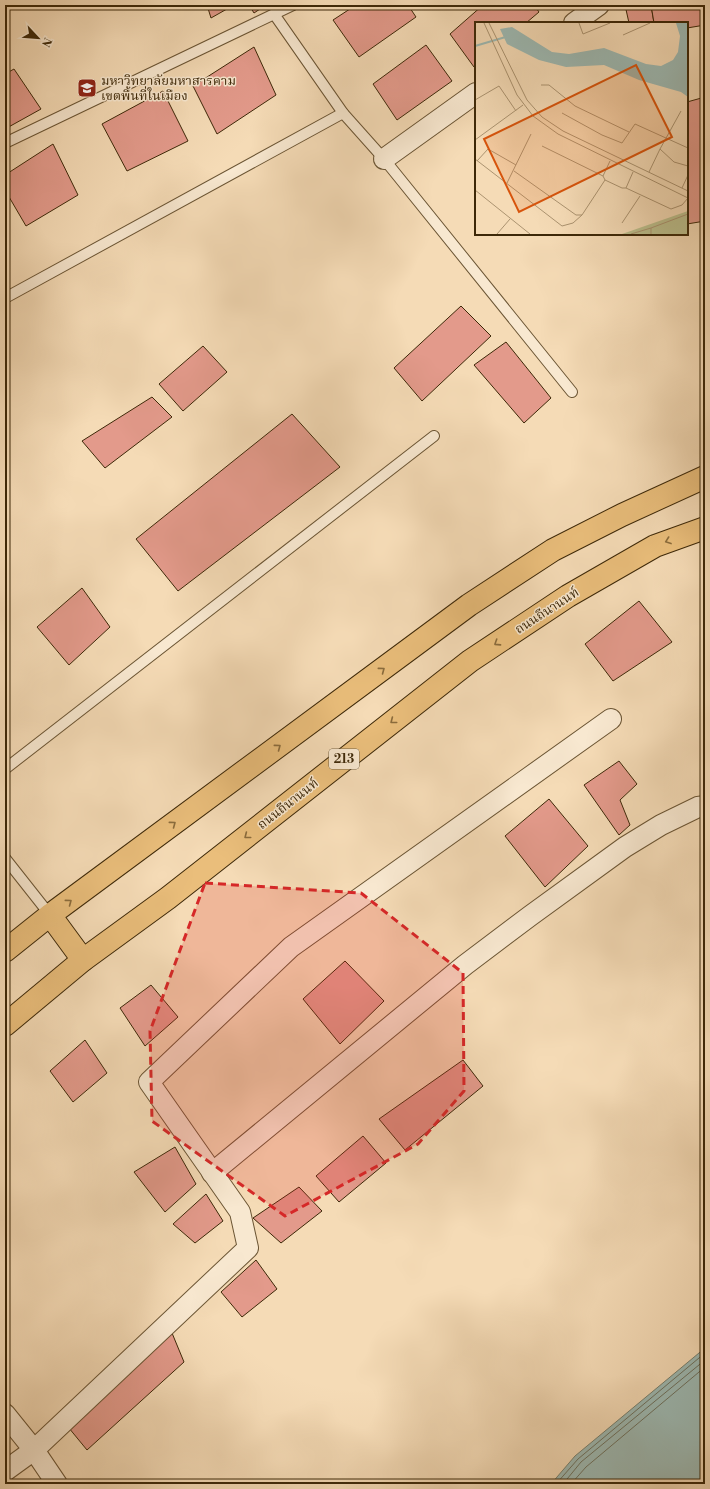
<svg xmlns="http://www.w3.org/2000/svg" width="710" height="1489" viewBox="0 0 710 1489" font-family="'Libre Bodoni','Noto Serif Thai',serif">
<style>
.water{fill:#9dbab4;stroke:#77806f}
.lines{fill:none;stroke-linecap:round;stroke-linejoin:round}
.shore{stroke:#6d715e;stroke-width:1}
.building{fill:#e39a8b;stroke:#3d2808}
.service-casing{stroke:#6b5534;stroke-width:12}
.minor-casing{stroke:#6b5534;stroke-width:22}
.primary-casing{stroke:#3d2808;stroke-width:24}
.service{stroke:#f8e8d0;stroke-width:10}
.minor{stroke:#f8e8d0;stroke-width:20}
.primary{stroke:#eabe7b;stroke-width:22}
.oneway{stroke:#8b6c3c}
.marked{fill:#d62828;fill-opacity:0.2;stroke:#d62828;stroke-width:3;stroke-dasharray:8 5;stroke-linejoin:round}
.labels{text-anchor:middle;dominant-baseline:central;stroke-width:3;stroke-linejoin:round;paint-order:stroke}
.shield{fill:#f8e8d0;stroke:#756244;stroke-width:1}
.shield-label{font-size:12px;font-weight:bold;fill:#3d2808}
.poi-label{font-size:13px;fill:#3d2808;stroke:#f8e8d0;text-anchor:start}
.street-label{font-size:13px;fill:#3d2808;stroke:#f8e8d0}
.inset-river{fill:none;stroke:#9dbab4;stroke-width:2}
.inset-road{fill:none;stroke:#ab9370;stroke-width:1}
.view{fill:#d7540c;fill-opacity:0.15;stroke:#d7540c;stroke-width:2}
.inset-edge{fill:none;stroke:#3d2808;stroke-width:2}
</style>
<rect width="100%" height="100%" fill="#f5dbb6"/>
<filter id="stains"><feTurbulence type="fractalNoise" baseFrequency=".005" numOctaves="4"/><feColorMatrix values="0 0 0 0 .2 0 0 0 0 .09 0 0 0 0 .02 0 0 0 .5 -.17"/></filter>
<radialGradient id="worn" r=".72"><stop offset=".6" stop-color="#630" stop-opacity="0"/><stop offset="1" stop-color="#630" stop-opacity=".3"/></radialGradient>
<path class="water" d="M705,1348V1484H551L575,1456Z"/>
<g class="lines">
<g class="shore">
<path d="M556,1484L578,1459L705,1353"/>
<path d="M563,1484L581,1462L705,1360"/>
<path d="M571,1484L586,1467L705,1367"/>
</g>
</g>
<g class="building">
<path d="M207,5H234L211,18Z"/>
<path d="M249,5H266L254,13Z"/>
<path d="M356,5H408L416,17L359,57L333,20Z"/>
<path d="M483,5H534L539,12L526,23H476V65L474,67L450,34Z"/>
<path d="M625,5H651L654,23H629Z"/>
<path d="M651,5H705V25L687,28V23H654Z"/>
<path d="M426,45L452,81L397,120L373,84Z"/>
<path d="M254,47L276,95L217,134L193,86Z"/>
<path d="M14,69L41,109L5,129V74Z"/>
<path d="M163,91L188,141L127,171L102,124Z"/>
<path d="M705,97V221L687,224V102Z"/>
<path d="M53,144L78,195L26,226L5,190V175Z"/>
<path d="M461,306L491,336L422,401L394,368Z"/>
<path d="M506,342L551,398L524,423L474,365Z"/>
<path d="M203,346L227,372L183,411L159,384Z"/>
<path d="M152,397L172,417L105,468L82,441Z"/>
<path d="M292,414L340,467L178,591L136,539Z"/>
<path d="M82,588L110,627L69,665L37,627Z"/>
<path d="M639,601L672,642L613,681L585,644Z"/>
<path d="M619,761L637,784L620,800L630,825L619,835L584,785Z"/>
<path d="M549,799L588,846L545,887L505,836Z"/>
<path d="M345,961L384,1001L340,1044L303,999Z"/>
<path d="M151,985L178,1017L145,1046L120,1008Z"/>
<path d="M85,1040L107,1073L73,1102L50,1071Z"/>
<path d="M463,1060L483,1086L405,1150L379,1119Z"/>
<path d="M363,1136L386,1163L339,1202L316,1176Z"/>
<path d="M175,1147L196,1184L165,1212L134,1172Z"/>
<path d="M299,1187L322,1211L281,1243L253,1218Z"/>
<path d="M206,1194L223,1221L195,1243L173,1224Z"/>
<path d="M256,1260L277,1289L242,1317L221,1292Z"/>
<path d="M172,1333L184,1362L87,1450L64,1422Z"/>
</g>
<g class="lines">
<defs>
<g id="service">
<path d="M274,14L343,113L384,159L572,392"/>
<path d="M5,143L293,5"/>
<path d="M5,298L343,113"/>
<path d="M5,769L434,436"/>
<path d="M5,858L50,915"/>
</g>
<g id="minor">
<path d="M574,23L599,5"/>
<path d="M384,159L476,93"/>
<path d="M212,1173L465,965L530,916L625,847L661,825L698,807L705,806"/>
<path d="M5,1414L34,1450L57,1484"/>
<path d="M5,1471L34,1450L248,1248L240,1212L149,1082L291,947L611,719"/>
</g>
<g id="primary">
<path d="M50,915L83,960"/>
<path d="M5,951L50,915L469,605L553,550L622,515L705,477"/>
<path d="M5,1025L83,960L168,898L470,661L568,596L655,546L705,528"/>
</g>
</defs>
<use href="#service" class="service-casing"/>
<use href="#minor" class="minor-casing"/>
<use href="#primary" class="primary-casing"/>
<use href="#service" class="service"/>
<use href="#minor" class="minor"/>
<use href="#primary" class="primary"/>
</g>
<defs><path id="oneway-chevron" d="M-2-3.5L2.5 0L-2 3.5" fill="none" stroke-width="1.6" stroke-linecap="round" stroke-linejoin="round"/></defs>
<g class="oneway">
<use href="#oneway-chevron" transform="translate(668 541) rotate(160)"/>
<use href="#oneway-chevron" transform="translate(497 643) rotate(147)"/>
<use href="#oneway-chevron" transform="translate(382 670) rotate(-37)"/>
<use href="#oneway-chevron" transform="translate(393 721) rotate(142)"/>
<use href="#oneway-chevron" transform="translate(278 747) rotate(-37)"/>
<use href="#oneway-chevron" transform="translate(173 824) rotate(-37)"/>
<use href="#oneway-chevron" transform="translate(247 836) rotate(142)"/>
<use href="#oneway-chevron" transform="translate(69 902) rotate(-37)"/>
</g>
<path class="marked" d="M205,883L361,893L463,973L464,1091L418,1144L285,1216L152,1121L150,1031Z"/>
<defs>
<symbol id="university-square" viewBox="-11 -11 22 22"><rect x="-9" y="-9" width="18" height="18" rx="4" fill="#8f2418" stroke="#f8e8d0"/><path d="M0-5L7-2L0 1L-7-2ZM-4 1L0 2.5L4 1V4Q0 6-4 4Z" fill="#fff"/></symbol>
</defs>
<g fill-rule="evenodd">
<use href="#university-square" x="76" y="77" width="22" height="22"/>
</g>
<g class="labels">
<rect class="shield" x="329" y="749" width="30" height="20" rx="3"/>
<g class="shield-label">
<text x="344" y="759">213</text>
</g>
<g class="poi-label">
<text x="101" y="81">มหาวิทยาลัยมหาสารคาม<tspan x="101" dy="15">เขตพื้นที่ในเมือง</tspan></text>
</g>
<g class="street-label">
<text transform="translate(547 611) rotate(-33)">ถนนถีนานนท์</text>
<text transform="translate(288 804) rotate(-38)">ถนนถีนานนท์</text>
</g>
</g>
<g transform="translate(475 22)">
<rect width="213" height="213" fill="#f5dbb6"/>
<path d="M213,189V212H147Z" fill="#bcc08e"/>
<path d="M201,1H213V75L206,70L164,58L129,43L91,45L64,38L32,22L25,7L37,5L77,30L94,32L129,26L171,42L186,44L198,38L203,30L205,14Z" fill="#9dbab4"/>
<path class="inset-river" d="M0,24L34,14"/>
<path class="inset-road" d="M9,1L42,73L58,94L83,112L213,176M14,1L52,78L67,95L88,109L213,169M104,1L108,12L135,1M148,13L175,1M66,63H74L100,84L154,110M0,78L24,64L41,89M206,89L185,127L199,140L213,144M87,91L127,113L147,121L160,102L213,126M0,118L48,83M67,124L128,154L130,158L147,166H151L158,150M0,137L87,204L98,201L107,193M2,139L13,127L41,143M39,149L101,193H107L130,158M174,150L185,127M128,154L135,139M32,161L56,112M151,166L196,187L207,183L213,176M207,166L213,153M0,168L55,212M147,201L165,174M22,212L35,197M156,212L176,206M176,212V206L213,192"/>
<path class="view" d="M161,43L197,115L44,190L9,117Z"/>
<rect width="213" height="213" class="inset-edge"/>
</g>
<rect width="710" height="1489" fill="none" stroke="#f5dbb6" stroke-width="20"/>
<rect x="6" y="6" width="698" height="1477" fill="none" stroke="#3d2808" stroke-width="2"/>
<rect x="10" y="10" width="690" height="1469" fill="none" stroke="#3d2808"/>
<g transform="translate(38 38) rotate(116)" stroke="#f8e8d0" stroke-width="3" paint-order="stroke">
<path d="M0-3L7 15L0 10L-7 15Z" fill="#3d2808"/>
<text y="-6" font-size="11" font-weight="bold" text-anchor="middle" fill="#3d2808">N</text>
</g>
<rect width="100%" height="100%" filter="url(#stains)"/>
<rect width="100%" height="100%" fill="url(#worn)"/>
</svg>
